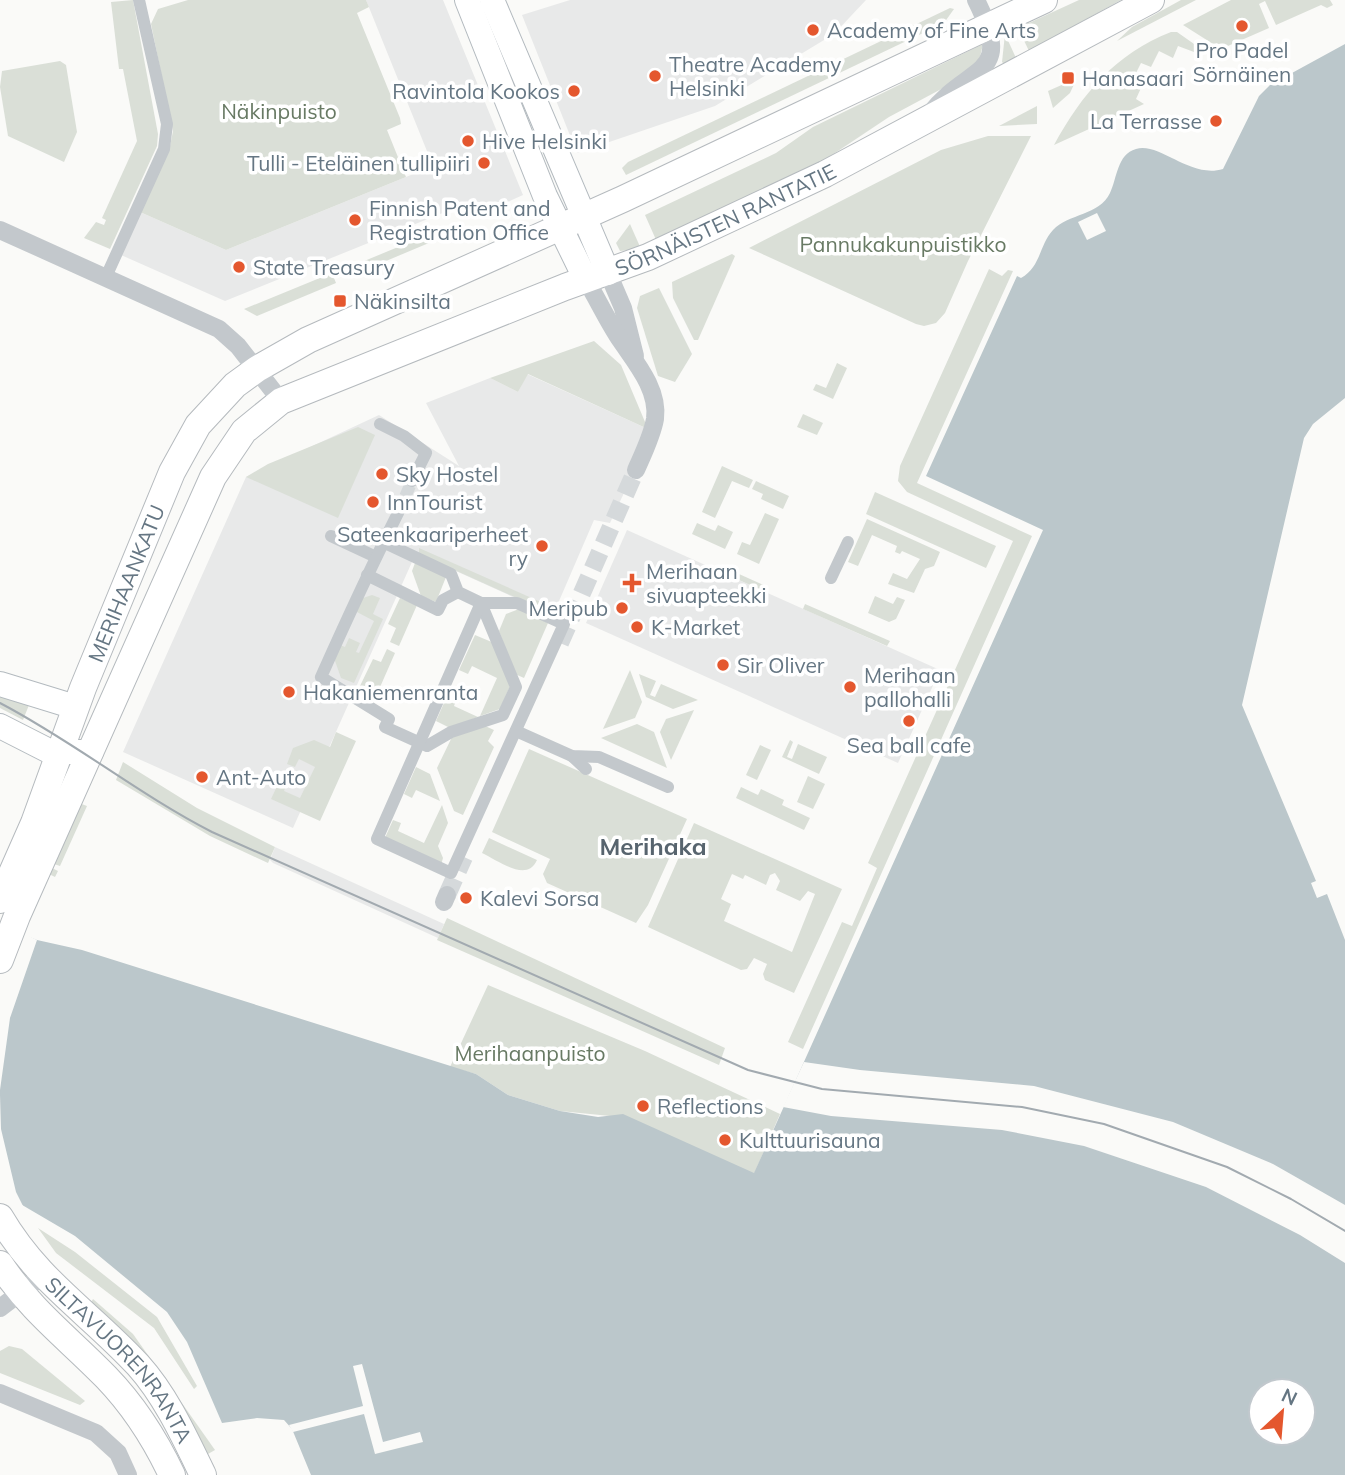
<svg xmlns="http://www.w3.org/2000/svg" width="1345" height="1475" viewBox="0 0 1345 1475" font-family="Mulish,sans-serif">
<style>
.built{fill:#e8e9e9}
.green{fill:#dadfd7;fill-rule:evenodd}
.water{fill:#bbc7cb;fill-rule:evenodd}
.pier{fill:#fafaf8}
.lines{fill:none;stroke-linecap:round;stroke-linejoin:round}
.pedestrian-tunnel{stroke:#d5d9db;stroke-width:12;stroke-dasharray:12 6;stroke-linecap:butt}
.minor-tunnel{stroke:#d5d9db;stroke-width:18;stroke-dasharray:18 9;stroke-linecap:butt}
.secondary-casing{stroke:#b3babf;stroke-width:26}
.primary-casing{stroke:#b5babe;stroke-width:28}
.pedestrian{stroke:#c3c8cc;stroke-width:12}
.minor{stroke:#c3c8cc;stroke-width:18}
.secondary{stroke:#fff;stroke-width:24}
.primary{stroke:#fff;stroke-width:26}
.tram{stroke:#a2aab0;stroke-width:2}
.poi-dot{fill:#e4572e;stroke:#fff;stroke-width:2.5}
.labels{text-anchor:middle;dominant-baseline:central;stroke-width:7;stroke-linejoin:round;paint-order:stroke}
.poi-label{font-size:21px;fill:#657683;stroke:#fff;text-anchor:start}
.park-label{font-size:21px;fill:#687a64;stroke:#fff}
.street-label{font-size:21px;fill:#657683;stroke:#fff}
.quarter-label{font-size:24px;font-weight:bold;fill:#57646e;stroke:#fff}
</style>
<rect width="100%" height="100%" fill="#fafaf8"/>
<g class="built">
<path d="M366,0H443L523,195L474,217L450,210L225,301L121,255L140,212L226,250L433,166Z"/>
<path d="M570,0H866L834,34L715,106L577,153L522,15Z"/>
<path d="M527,374L648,429L650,437L610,523L594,520L553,615L416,553L293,828L123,752L246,477L379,415L459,466L426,403L490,378L518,392Z"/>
<path d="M627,530L940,670L898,763L586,623Z"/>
<path d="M275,847L444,924L438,938L273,863L270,860Z"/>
</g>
<g class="green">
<path d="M133,0L158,134L157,146L110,249L84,238L96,222L104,225L106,220L102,218L137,141L123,69H119L111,2Z"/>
<path d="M188,0H366L369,7L357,13L400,118L401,124L387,130L406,177L226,250L140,212L170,146L173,131L151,24L158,9Z"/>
<path d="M1079,0H1121L1029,51L1018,28Z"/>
<path d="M1181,0H1196L1117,41L1132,27Z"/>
<path d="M1231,0H1330L1333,5L1327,8L1321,5L1276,25L1265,1L1259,4L1269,28L1221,49L1183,25Z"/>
<path d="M950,8L954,9L944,23L626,175L622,168L628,162Z"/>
<path d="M1171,32H1177L1204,51L1194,52L1178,46L1173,58L1159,51L1151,67L1141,63L1131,83L1141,88L1136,99L1144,104L1054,145C1082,94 1115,54 1171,32Z"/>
<path d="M1005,34L1016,58L1004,64L1002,62Z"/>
<path d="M983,44L979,61L960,79L889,117L820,163L657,242L645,215L776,153L813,127Z"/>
<path d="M60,61L66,65L77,132L64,162L8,136L0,87L2,71Z"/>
<path d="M1073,80H1076L1070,93L1053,108L1048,91Z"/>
<path d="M1037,106V124L999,126Z"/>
<path d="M988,136H1031L968,261L945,313L936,323L924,326L916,324L749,248L941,150Z"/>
<path d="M630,224L641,249L620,251L616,243Z"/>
<path d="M427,235L436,240L348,277L345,269Z"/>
<path d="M732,254L735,256L698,340H694L673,298L672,282Z"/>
<path d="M989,269L1002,276L1008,270L1013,271L917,483L1032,536L803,1049L788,1042L842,922L852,926L877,868L868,863L1013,541L907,492L898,481L900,466Z"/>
<path d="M332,273L336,283L257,316L244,309Z"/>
<path d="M659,288L692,354L675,382L658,376L637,308L640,296Z"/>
<path d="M594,341L621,365L648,429L528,374L518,392L490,378Z"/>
<path d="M837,363L847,368L833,399L813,390L816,384L826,388Z"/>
<path d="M803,414L823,423L817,435L797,427Z"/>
<path d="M358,427L375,435L338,518L246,477L268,464Z"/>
<path d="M722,466L753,480L749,488L732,481L715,518L702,512Z"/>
<path d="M756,481L789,496L783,509L761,499L763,494L752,489Z"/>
<path d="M875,492L996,546L986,568L866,514Z"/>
<path d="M765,513L779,519L759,564L737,554L742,542L750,545Z"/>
<path d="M867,519L940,552L934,566L925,569L914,593L888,584L893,573L907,579L920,559L902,551L900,554L895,552L897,546L872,535L858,566L848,562Z"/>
<path d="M697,523L715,531L718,525L733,532L725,549L692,534Z"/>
<path d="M419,548L552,607L554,612L550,613L419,554Z"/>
<path d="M415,563L446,577L436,602L421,596L412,571Z"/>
<path d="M719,565L768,587L766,592L716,570Z"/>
<path d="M372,595L380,598L373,614L383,619L354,683L341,678L334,658L340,645L345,647L349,638L360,643L356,652L359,653L374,621L355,611L360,599Z"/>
<path d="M875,596L893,604L897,597L905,600L896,619L889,622L868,613Z"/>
<path d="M400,598L417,605L399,646L390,642L396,628L388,624Z"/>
<path d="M805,604L890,641L887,646L803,609Z"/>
<path d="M519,609L548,623L524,678L515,674L499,631L506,614Z"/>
<path d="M475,635L494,643L510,686L500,709L480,716L497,678L472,666L468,674L459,670Z"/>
<path d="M387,649L395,653L377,694L360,686L373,659L381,662Z"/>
<path d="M630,670L642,702L635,718L603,729Z"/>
<path d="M639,674L656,681L650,695L655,697L661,684L698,700L673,709L646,697Z"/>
<path d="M0,690L29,705L23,720L0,708Z"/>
<path d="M448,694L457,698L454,706L478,717L450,728L436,721Z"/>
<path d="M694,710L671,760L660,732L666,719Z"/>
<path d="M637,724L654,732L667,768L601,738Z"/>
<path d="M483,725L494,730L488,741L494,747L463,815L454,811L437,768L452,737Z"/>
<path d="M336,732L356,741L320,821L271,799L281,778L288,781L284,791L300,798L315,767L299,759L295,767L287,764L293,748L314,740L330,747Z"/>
<path d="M790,740L793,742L787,757L792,759L798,744L827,757L819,774L782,757Z"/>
<path d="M760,745L771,750L757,780L746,775Z"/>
<path d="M529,749L687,819L648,905L636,923L547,883L543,874L550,859L492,832Z"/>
<path d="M123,762L197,808L275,847L268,863L210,836L116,780Z"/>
<path d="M416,767L430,774L440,801L416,790L412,798L404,794Z"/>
<path d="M808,776L825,784L813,809L797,802Z"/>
<path d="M741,787L758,795L761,789L784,800L782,805L810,818L804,830L736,798Z"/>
<path d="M79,803L87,806L60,866L54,864L52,868L58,871L55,877L47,873Z"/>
<path d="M442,805L448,823L438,846L443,858L441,865L384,840L393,820L401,823L398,831L424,843Z"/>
<path d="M694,823L842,889L794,993L765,980L763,974L767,964L754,958L747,969L741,970L648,927ZM775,873L780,881L776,890L800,901L808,891L815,894L792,952L724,921L731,904L721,899L732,874L743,879L745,875L766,885L770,875Z"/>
<path d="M489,838L537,860C527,883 499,861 482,853Z"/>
<path d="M447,918L725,1048L719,1065L437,940Z"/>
<path d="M488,985L645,1051L780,1114L754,1174L610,1116L560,1111L508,1095L476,1074L450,1067Z"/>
<path d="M38,1228L75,1252L157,1317L197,1386L194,1389L154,1328L56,1253Z"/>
<path d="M93,1299L133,1334L215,1450L208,1454L89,1306Z"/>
<path d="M9,1346L22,1349L85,1401L80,1405L0,1373V1351Z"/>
</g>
<path class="water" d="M1345,44V398L1313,424L1304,438L1242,705L1316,881L1311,883L1317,898L1327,894L1345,940V1475H311L292,1429L284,1420L257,1418L222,1423L187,1342L167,1312L75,1236L0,1192V925L37,940L82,950L476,1074L508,1095L560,1111L598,1117L623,1114L754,1173L1043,530L926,476L1017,276L1021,278C1041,267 1039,245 1053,230C1069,213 1099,216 1110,193C1117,179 1117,154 1136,149C1160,142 1190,179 1223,169L1259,96L1270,85ZM1261,1391H1303V1433H1261Z"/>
<g class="pier">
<path d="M1097,213L1106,231L1087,240L1078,222Z"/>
<path d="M0,922L37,940L10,1018L0,1090Z"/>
<path d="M804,1062L860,1070L1034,1086L1173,1122L1273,1164L1345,1205V1263L1300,1235L1206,1187L1084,1146L1002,1130L831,1116L783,1107Z"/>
<path d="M0,1095L1,1129L16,1192L25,1210L0,1196Z"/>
<path d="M362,1364L383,1442L420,1432L423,1442L375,1454L364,1414L293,1432L289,1425L363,1406L353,1366Z"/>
</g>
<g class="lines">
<path class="pedestrian-tunnel" d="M398,513L412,481"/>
<g class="minor-tunnel">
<path d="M560,643L636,470"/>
<path d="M447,895L464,857"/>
</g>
<defs>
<g id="secondary">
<path d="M467,0L545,196L586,280"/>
<path d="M492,0L608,273"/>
<path d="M0,684L75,707"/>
<path d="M0,726L51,752H91"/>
</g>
<g id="primary">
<path id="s1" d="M0,900L34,823L83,688L172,472L198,425L235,385L257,369L308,340L623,199L1044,0"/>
<path id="s2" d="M0,960L17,916L213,477L244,431L281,401L565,287L648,257L825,174L1151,0"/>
<path id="s3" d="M0,1217C38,1282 89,1312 138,1365C166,1396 185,1438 203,1475"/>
<path d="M0,1264C32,1312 67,1337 106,1377C134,1406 155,1439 172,1475"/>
</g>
</defs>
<use href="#secondary" class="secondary-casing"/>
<use href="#primary" class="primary-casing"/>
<g class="pedestrian">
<path d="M105,279L164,149L167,124L139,0"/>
<path d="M380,424L404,436L426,453L412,481"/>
<path d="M331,536L376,557"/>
<path d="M383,542L451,574L458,592L481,603L516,687L503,715L451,732L427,746L385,727L389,719L321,677C346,621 371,567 398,513"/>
<path d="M367,575L438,610L443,600L458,592"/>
<path d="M831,578L848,542"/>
<path d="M481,603H517L564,624L451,873L377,839Z"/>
<path d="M516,731L572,756L599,757L668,787"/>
<path d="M572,756L586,769"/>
</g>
<g class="minor">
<path d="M929,115C969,62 1016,80 976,0"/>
<path d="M0,230L219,329L238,346L281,401"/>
<path d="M608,273L623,308L635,356"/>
<path d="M586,280C598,300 608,322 621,341C636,363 659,390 655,419C652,436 643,454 636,470"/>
<path d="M444,902L447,895"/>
<path d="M0,1308L42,1276"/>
<path d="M0,1393L96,1433L118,1453L128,1475"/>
</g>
<use href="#secondary" class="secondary"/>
<use href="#primary" class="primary"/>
<path class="tram" d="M0,703C73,741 138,794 212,832L748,1070L822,1089L1022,1107L1104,1124L1227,1167L1291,1199L1345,1231"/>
</g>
<g class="poi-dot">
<circle cx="1242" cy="26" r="7"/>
<circle cx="813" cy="30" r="7"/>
<circle cx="655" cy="76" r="7"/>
<rect x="1061" y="71" width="14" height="14" rx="3.5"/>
<circle cx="574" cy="91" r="7"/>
<circle cx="1216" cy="121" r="7"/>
<circle cx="468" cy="141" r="7"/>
<circle cx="484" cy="163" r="7"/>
<circle cx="355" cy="220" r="7"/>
<circle cx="239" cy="267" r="7"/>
<rect x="333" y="294" width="14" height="14" rx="3.5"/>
<circle cx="382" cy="474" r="7"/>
<circle cx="373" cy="502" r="7"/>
<circle cx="542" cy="546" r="7"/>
<path d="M628.5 572.5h7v7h7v7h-7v7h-7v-7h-7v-7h7z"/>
<circle cx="622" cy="608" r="7"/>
<circle cx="637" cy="627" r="7"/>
<circle cx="723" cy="665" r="7"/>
<circle cx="850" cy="687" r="7"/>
<circle cx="289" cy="692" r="7"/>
<circle cx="909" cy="721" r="7"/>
<circle cx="202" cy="777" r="7"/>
<circle cx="466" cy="898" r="7"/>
<circle cx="643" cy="1106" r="7"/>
<circle cx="725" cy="1140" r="7"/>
</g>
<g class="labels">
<g class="poi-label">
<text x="827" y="30">Academy of Fine Arts</text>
<text x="1242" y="50" text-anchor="middle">Pro Padel<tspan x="1242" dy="24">Sörnäinen</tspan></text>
<text x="669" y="64">Theatre Academy<tspan x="669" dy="24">Helsinki</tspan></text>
<text x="1082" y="78">Hanasaari</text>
<text x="560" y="91" text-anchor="end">Ravintola Kookos</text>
<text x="1202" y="121" text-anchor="end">La Terrasse</text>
<text x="482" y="141">Hive Helsinki</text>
<text x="470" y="163" text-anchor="end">Tulli - Eteläinen tullipiiri</text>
<text x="369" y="208">Finnish Patent and<tspan x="369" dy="24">Registration Office</tspan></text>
<text x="253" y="267">State Treasury</text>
<text x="354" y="301">Näkinsilta</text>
<text x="396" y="474">Sky Hostel</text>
<text x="387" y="502">InnTourist</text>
<text x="528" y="534" text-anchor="end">Sateenkaariperheet<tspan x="528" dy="24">ry</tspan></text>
<text x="646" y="571">Merihaan<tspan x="646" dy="24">sivuapteekki</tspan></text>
<text x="608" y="608" text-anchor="end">Meripub</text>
<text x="651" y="627">K-Market</text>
<text x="737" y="665">Sir Oliver</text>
<text x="864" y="675">Merihaan<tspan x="864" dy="24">pallohalli</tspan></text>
<text x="303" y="692">Hakaniemenranta</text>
<text x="909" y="745" text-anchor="middle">Sea ball cafe</text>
<text x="216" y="777">Ant-Auto</text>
<text x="480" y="898">Kalevi Sorsa</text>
<text x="657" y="1106">Reflections</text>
<text x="739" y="1140">Kulttuurisauna</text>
</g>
<g class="park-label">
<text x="279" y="111">Näkinpuisto</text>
<text x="903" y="244">Pannukakunpuistikko</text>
<text x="530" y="1053">Merihaanpuisto</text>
</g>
<g class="street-label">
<text stroke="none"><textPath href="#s2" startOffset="1111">SÖRNÄISTEN RANTATIE</textPath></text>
<text stroke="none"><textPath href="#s1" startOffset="341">MERIHAANKATU</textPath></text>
<text stroke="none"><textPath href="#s3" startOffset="187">SILTAVUORENRANTA</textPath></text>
</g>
<g class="quarter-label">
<text x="653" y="846">Merihaka</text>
</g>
</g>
<g transform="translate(1282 1412) rotate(26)"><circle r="33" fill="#ffffff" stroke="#c1c8cd" stroke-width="2"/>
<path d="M0-5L12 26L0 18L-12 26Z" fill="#e4572e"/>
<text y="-10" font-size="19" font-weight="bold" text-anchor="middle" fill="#657683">N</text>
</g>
</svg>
